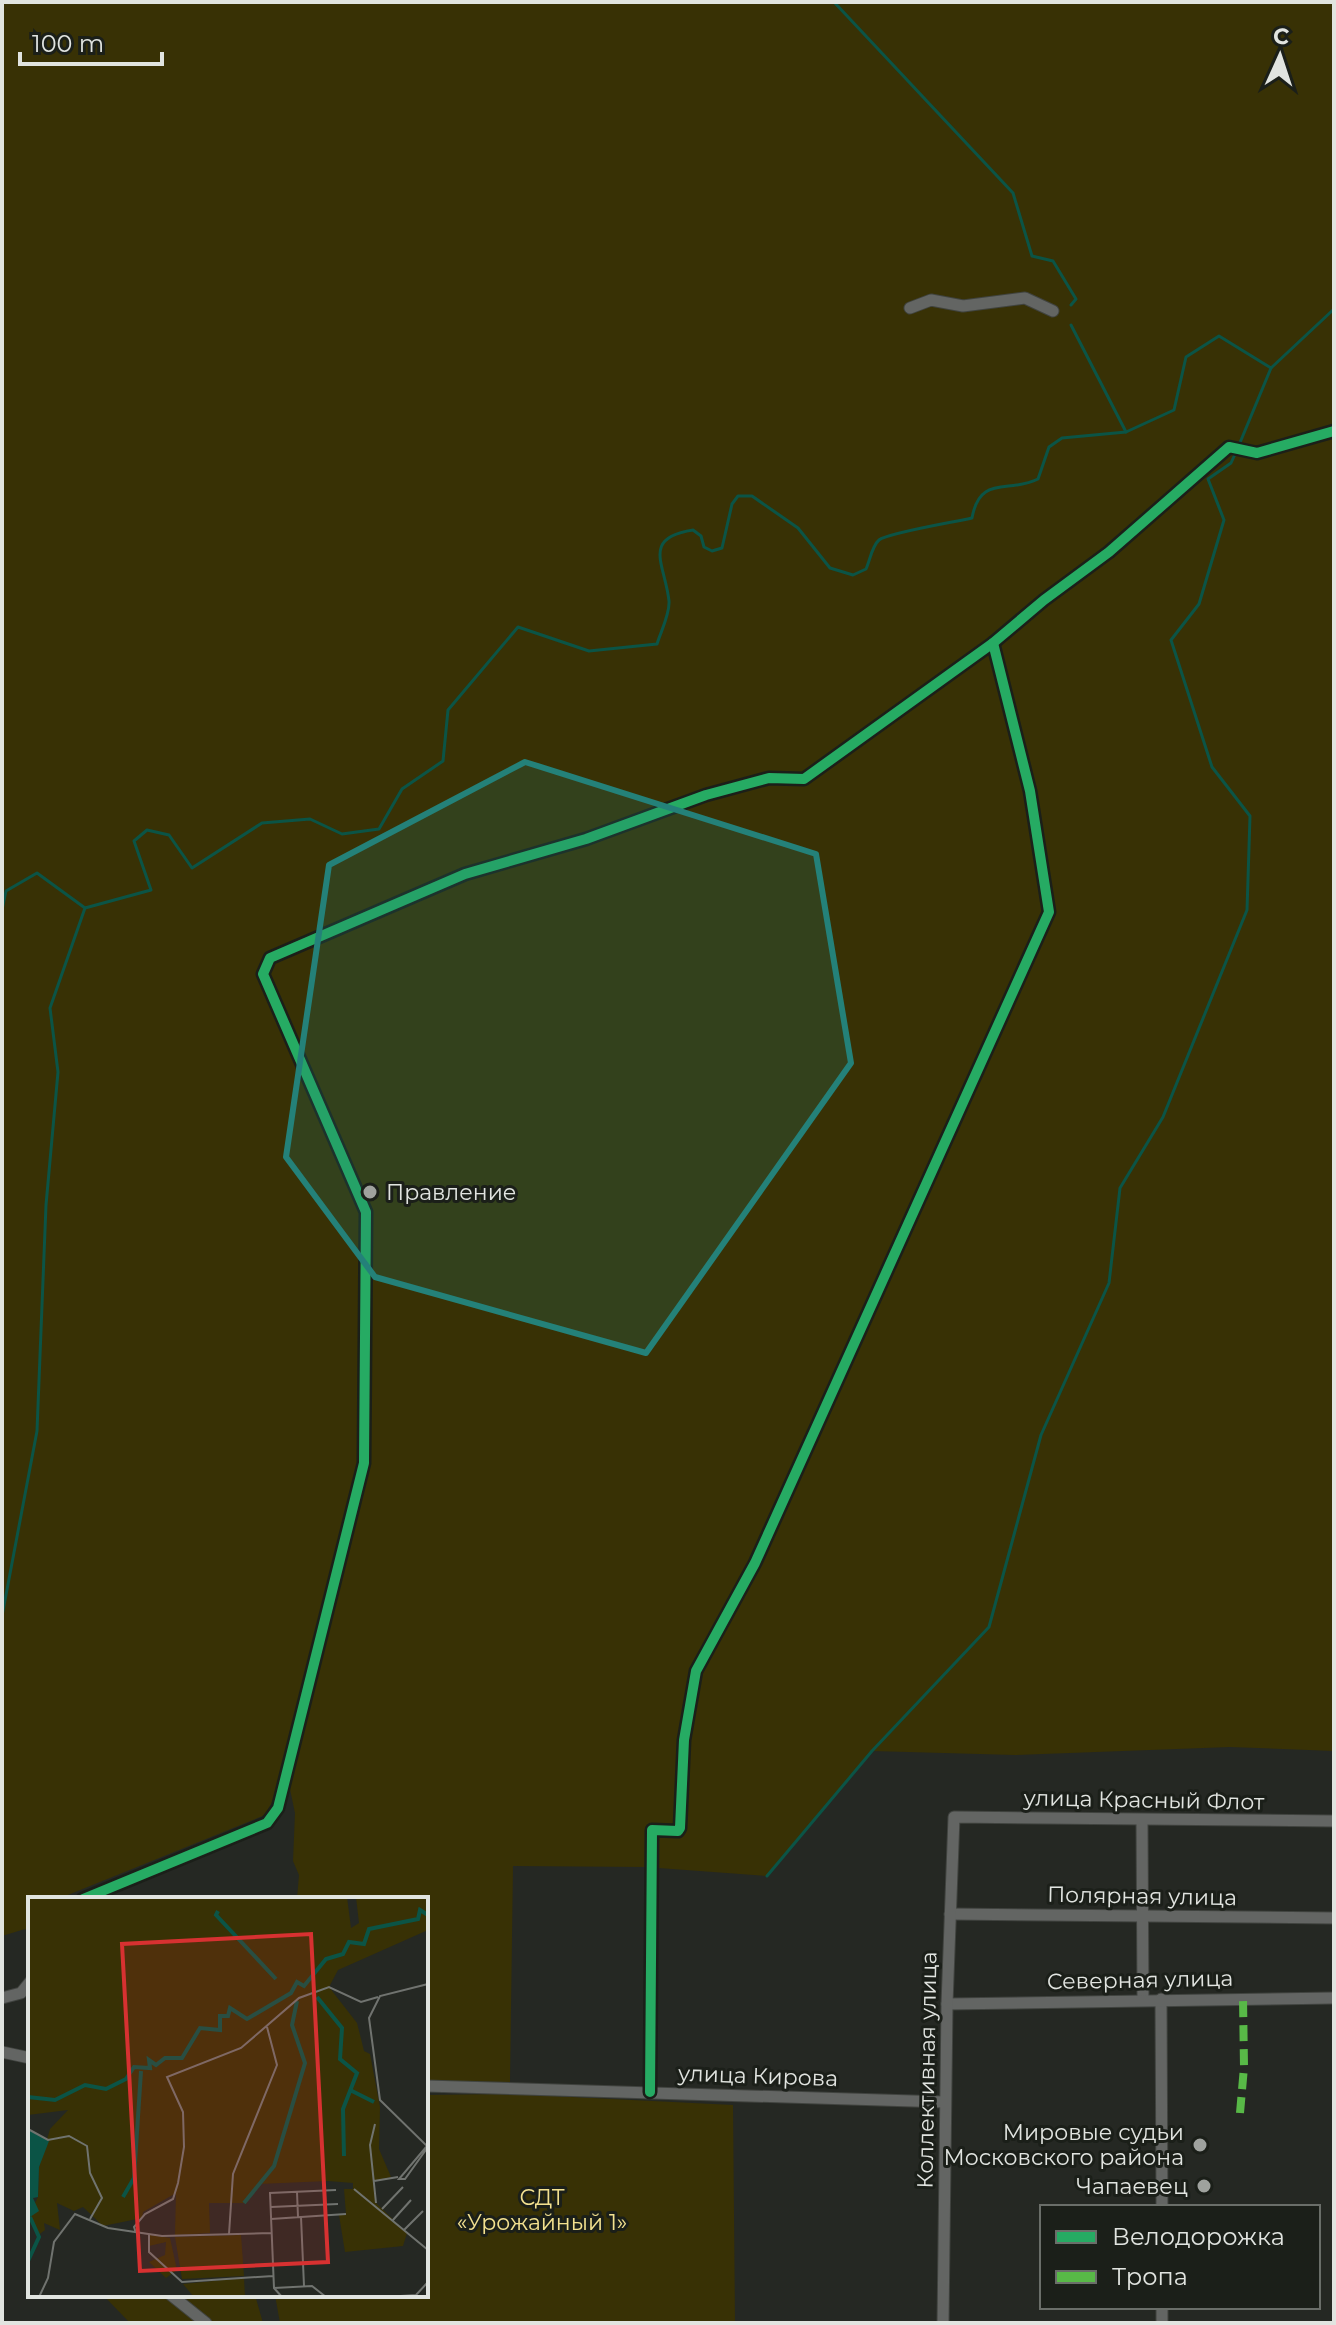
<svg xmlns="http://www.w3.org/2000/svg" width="1336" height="2325" viewBox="0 0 1336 2325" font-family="Montserrat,sans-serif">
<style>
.green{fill:#383105}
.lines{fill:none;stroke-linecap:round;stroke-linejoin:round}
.stream{stroke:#0b5446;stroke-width:3}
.minor-casing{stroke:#40433f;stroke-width:13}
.minor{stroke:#636563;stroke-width:11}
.quiet{stroke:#58b947;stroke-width:8;stroke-dasharray:16 8;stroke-linecap:butt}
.cycleway-casing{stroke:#1b1f19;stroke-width:15}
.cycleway{stroke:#26ab63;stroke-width:10}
.marked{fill:#248179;fill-opacity:0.2;stroke:#248179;stroke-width:6;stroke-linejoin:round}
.poi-dot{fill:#9fa29e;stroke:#1b1f19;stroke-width:3}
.labels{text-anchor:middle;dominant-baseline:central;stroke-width:6;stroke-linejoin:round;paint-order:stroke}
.poi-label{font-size:22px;fill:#e1e4e0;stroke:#1b1f19;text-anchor:end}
.street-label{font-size:22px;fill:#e1e4e0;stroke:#1b1f19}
.park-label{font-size:22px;fill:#f3e18f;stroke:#1b1f19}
.inset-river{fill:none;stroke:#0b5446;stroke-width:4}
.inset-road{fill:none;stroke:#70736f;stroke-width:2}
.view{fill:#d73131;fill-opacity:0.15;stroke:#d73131;stroke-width:4}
.inset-edge{fill:none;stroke:#e1e4e0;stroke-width:4}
</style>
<rect width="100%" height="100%" fill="#252823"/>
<g class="green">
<path d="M2,2H1334V1751L1230,1747L1015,1755L872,1751L767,1876L645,1867L513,1866L510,2082L426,2081V1899H297L299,1875L293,1861L295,1813L287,1775L265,1815L58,1899H30V1935L25,1929L2,1936Z"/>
<path d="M511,2094L733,2105L735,2323H280L275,2295H426V2095Z"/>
<path d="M103,2295H255L263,2323H130Z"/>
</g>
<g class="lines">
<g class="stream">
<path d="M834,2L1013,193L1032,256L1053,261L1076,299L1071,305"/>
<path d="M1071,325L1126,432"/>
<path d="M1239,445L1271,368"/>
<path d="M2,910L6,891L37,873L85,908L151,890L134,841L147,830L169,835L192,868L262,823L310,819L342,834L379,829L402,789L443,761L448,710L518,627L589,651L657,644C661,631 670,614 669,601C665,564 641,538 693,530L701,536L704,547L712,551L722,548L732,504L738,496H752L798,528L830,568L853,575L866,569C870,560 872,546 879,540C887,533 955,522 972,518C980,474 1008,494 1038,479L1049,447L1062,438L1126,432L1174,410L1186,357L1219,336L1271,368L1334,309"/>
<path d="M2,1616L37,1431L46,1205L58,1072L50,1008L85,908"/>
<path d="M767,1876L872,1751L989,1627L1041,1435L1109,1283L1120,1188L1163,1117L1247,910L1250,816L1212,767L1171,640L1199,604L1224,520L1208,479L1231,463L1236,452"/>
</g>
<defs>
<g id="minor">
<path d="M910,308L931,300L963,306L1025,298L1053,311"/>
<path d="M1142,1822L1143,2000"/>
<path d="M83,1899L267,1823L278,1808L364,1463L366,1212L263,974L270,958L465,874L586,839L706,795L769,778L804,779L993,643L1044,600L1109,552L1229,447L1257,453L1334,431"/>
<path d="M950,1914L1334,1918"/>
<path d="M2,1998L21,1993L30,1982"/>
<path d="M1161,1999L1162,2207"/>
<path d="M947,2004L1334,1998"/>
<path d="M2,2052L30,2058"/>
<path d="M426,2086L945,2102"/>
<path d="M650,2092L652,1830L678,1831L680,1828L684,1740L696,1671L755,1563L1049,912L1030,791L993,643"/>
<path d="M171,2295L206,2323"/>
<path d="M1162,2307V2323"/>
<path d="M943,2323L947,2004L954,1817L1334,1821"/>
</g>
</defs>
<use href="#minor" class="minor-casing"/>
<use href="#minor" class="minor"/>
<path class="quiet" d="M1240,2113L1244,2067L1243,1998"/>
<defs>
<g id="cycleway">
<path d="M83,1899L267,1823L278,1808L364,1463L366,1212L263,974L270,958L465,874L586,839L706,795L769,778L804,779L993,643L1044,600L1109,552L1229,447L1257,453L1334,431"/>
<path d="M650,2092L652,1830L678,1831L680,1828L684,1740L696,1671L755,1563L1049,912L1030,791L993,643"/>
</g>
</defs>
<use href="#cycleway" class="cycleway-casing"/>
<use href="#cycleway" class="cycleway"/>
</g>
<path class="marked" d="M525,762L816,854L851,1063L646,1353L375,1277L286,1157L329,865Z"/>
<g class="poi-dot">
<circle cx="370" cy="1192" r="8"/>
<circle cx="1200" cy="2145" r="8"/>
<circle cx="1204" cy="2186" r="8"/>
</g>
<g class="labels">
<g class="poi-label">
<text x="386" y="1192" text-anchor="start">Правление</text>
<text x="1184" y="2132">Мировые судьи<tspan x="1184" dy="25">Московского района</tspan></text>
<text x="1188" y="2186">Чапаевец</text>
</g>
<g class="street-label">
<text transform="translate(1144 1800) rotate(1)">улица Красный Флот</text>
<text transform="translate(1142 1896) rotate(1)">Полярная улица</text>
<text transform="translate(1140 1980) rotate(-1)">Северная улица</text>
<text transform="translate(927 2070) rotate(-89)">Коллективная улица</text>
<text transform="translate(758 2076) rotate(2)">улица Кирова</text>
</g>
<g class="park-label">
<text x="542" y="2197">СДТ<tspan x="542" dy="25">«Урожайный 1»</tspan></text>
</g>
</g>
<g transform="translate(28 1897)">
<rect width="400" height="400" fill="#252823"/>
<path d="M0,0H319L323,31L331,26L328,0H400V33L310,73L301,90L329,126L336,154L342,157L352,210L351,252L363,280L346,284L348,306L379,336L375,349L317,355L311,318L318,317L316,292H325V286L300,284L230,287L216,306H181L182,336L147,338L148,296L115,315L114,321L75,329L55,310L46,314L29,306L32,333L16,326L17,333L9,339L0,320L10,300L11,270L22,232L40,213L0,218ZM122,338L142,341L149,373L138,381L121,365L137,358L138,345L121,349ZM213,338L216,379L154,382L147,340ZM216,381L217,400H166L155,387Z" fill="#383105"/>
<path d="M0,232L21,244L11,270L10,300L5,301L11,314L2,320Z" fill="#0b5446"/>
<path class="inset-river" d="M190,14L188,18L248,82M289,100L314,131L312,162L329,176L315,212L316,259M324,194L346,205M0,200L27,203L57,188L78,192L98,182L106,170L122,171L121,163L128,168L137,161H154L172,131L192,133V119H200L202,111L219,122L263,96L269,85L276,89L298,62L315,57L321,45L336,47L341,32L390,22L392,13L400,18M95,300L106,281L113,174M216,306L246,269L277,166L264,128L269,104M0,364L11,340L2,320"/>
<path class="inset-road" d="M347,227L342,248L348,306M0,232L20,243L41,239L59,249L62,276L74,301L62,322M400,250L377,282H371L399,249L352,203L341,121L352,99L400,87M346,284L370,280M326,292L400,353M269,295L270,320M243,310L310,307M354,312L375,290M273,320L276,389M243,322L318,317M365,323L383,303M376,333L395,314M108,336L106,330L117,317L145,302L150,286L156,250L155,215L139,180L213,151L271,101L301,90L333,105L350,100M201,337L205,277L249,168L239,130M121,338V355L154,385L245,379M246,391L284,389L298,400M11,400L20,381L26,345L47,317L80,331L134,339L243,336M254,400L246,391L242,296L308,293M357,400L388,398L400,385"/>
<path class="view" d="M283,37L300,365L112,374L94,47Z"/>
<rect width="400" height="400" class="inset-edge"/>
</g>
<rect width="1336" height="2325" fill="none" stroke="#e1e4e0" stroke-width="8"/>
<rect x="1040" y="2205" width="280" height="104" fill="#1b1f19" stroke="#6a6e69" stroke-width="2"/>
<rect x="1056" y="2231" width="40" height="12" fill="#26ab63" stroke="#6a6e69" stroke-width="2"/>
<text x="1112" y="2245" font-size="24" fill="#e1e4e0">Велодорожка</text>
<rect x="1056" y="2271" width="40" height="12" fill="#58b947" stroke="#6a6e69" stroke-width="2"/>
<text x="1112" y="2285" font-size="24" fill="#e1e4e0">Тропа</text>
<g transform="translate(1280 56) rotate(3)" stroke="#1b1f19" stroke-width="6" paint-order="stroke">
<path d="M0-6L14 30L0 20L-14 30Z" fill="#e1e4e0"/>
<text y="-12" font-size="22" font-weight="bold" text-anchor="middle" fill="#e1e4e0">С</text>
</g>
<path d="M20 52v12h142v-12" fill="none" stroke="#e1e4e0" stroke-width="4"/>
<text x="32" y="52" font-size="24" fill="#e1e4e0" stroke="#1b1f19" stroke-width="6" paint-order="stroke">100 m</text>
</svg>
